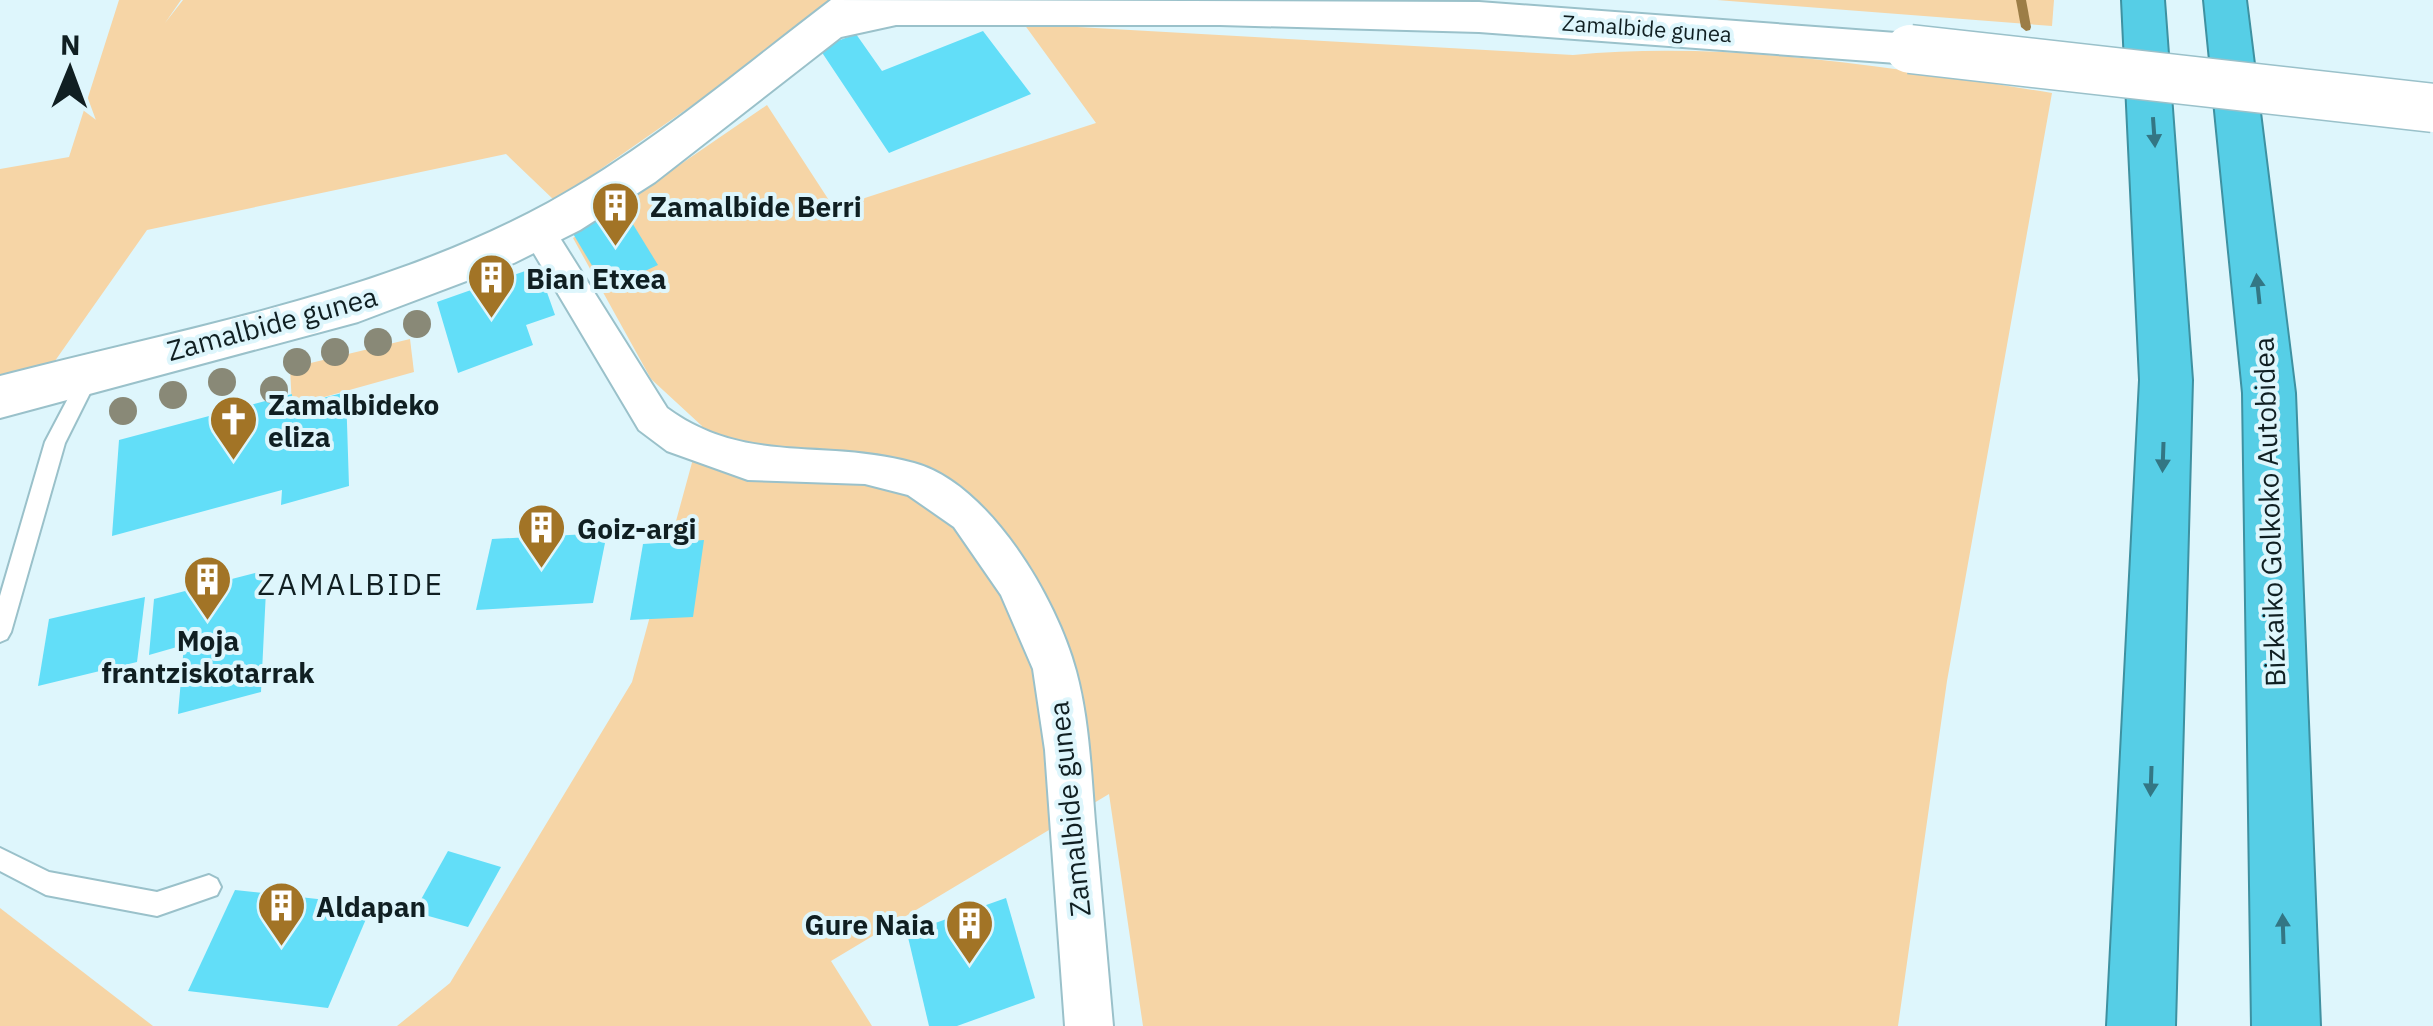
<svg xmlns="http://www.w3.org/2000/svg" width="2433" height="1026" viewBox="0 0 2433 1026" font-family="'IBM Plex Sans',sans-serif">
<style>
.green{fill:#f6d5a6}
.lines{fill:none;stroke-linecap:round;stroke-linejoin:round}
.stream{fill:#9c7d46;fill-rule:evenodd}
.building{fill:#62def8}
.lane-casing{stroke:#9ac1ca;stroke-width:4}
.street-casing{stroke:#9ac1ca;stroke-width:4}
.secondary-casing{stroke:#9ac1ca;stroke-width:4}
.highway-casing{stroke:#3e91a1;stroke-width:4}
.lane{fill:#fff;fill-rule:evenodd}
.street{fill:#fff;fill-rule:evenodd}
.secondary{fill:#fff;fill-rule:evenodd}
.highway{fill:#56cee6;fill-rule:evenodd}
.secondary-bridge-casing{stroke:#9ac1ca;stroke-width:51;stroke-linecap:butt}
.secondary-bridge{stroke:#fff;stroke-width:48}
.tree{fill:#898977}
.oneway{fill:#337684}
.labels{text-anchor:middle;dominant-baseline:central;stroke-width:8;stroke-linejoin:round;paint-order:stroke}
.far-street-label{font-size:22px;fill:#101f22;stroke:#def6fc}
.poi-label{font-size:28px;font-weight:bold;fill:#101f22;stroke:#def6fc;text-anchor:start}
.street-label{font-size:28px;fill:#101f22;stroke:#def6fc}
.neighbourhood-label{font-size:30px;letter-spacing:2.5px;fill:#101f22;stroke:#def6fc}
</style>
<rect width="100%" height="100%" fill="#def6fc"/>
<g class="green">
<path d="M119,0H181L165,23L183,0H843L555,201L506,154L147,230L50,368L0,382V169L69,157Z"/>
<path d="M1717,0H2054L2052,26Z"/>
<path d="M1024,24L1573,55C1733,40 1893,68 2052,93L1947,681L1898,1026H1143L1109,794L831,961L872,1026H397L450,983L632,682L702,426L651,379L573,238L767,105L834,208L1096,123Z"/>
<path d="M410,339L414,372L292,406L290,368Z"/>
<path d="M0,908L153,1026H0Z"/>
</g>
<g class="lines">
<path class="stream" d="M2016,0H2026L2031,27L2030,30L2026,31L2021,27Z"/>
</g>
<g class="building">
<path d="M983,31L1031,94L889,153L819,48L856,34L882,71Z"/>
<path d="M623,208L658,265L606,289L572,232Z"/>
<path d="M528,270L533,284L543,281L555,315L526,325L533,345L458,373L437,302Z"/>
<path d="M346,392L349,486L281,505L282,490L112,536L119,440L292,394V406Z"/>
<path d="M607,533L593,603L476,610L492,539Z"/>
<path d="M704,540L693,617L630,620L643,544Z"/>
<path d="M267,570L261,692L178,714L184,645L149,655L154,599Z"/>
<path d="M145,597L137,662L38,686L49,619Z"/>
<path d="M448,851L501,867L468,927L414,912Z"/>
<path d="M235,890L372,905L328,1008L188,991Z"/>
<path d="M1006,898L1035,998L957,1026H929L907,933Z"/>
</g>
<g class="lines">
<defs>
<g id="lane">
<path d="M91,365L100,373L65,443L11,632L7,639L0,642V596L45,442L84,368Z"/>
<path d="M0,848L49,872L157,892L209,875L217,879L221,887L217,895L157,916L46,895L0,871Z"/>
</g>
<path id="street" d="M538,218L550,222L667,408C746,466 823,438 914,463C989,483 1057,599 1076,671C1089,719 1091,772 1095,822C1101,890 1107,958 1113,1026H1065L1045,750L1033,669L1001,595L954,527L908,495L865,484L748,480L667,451L639,430L526,240L520,231L526,222Z"/>
<path id="secondary" d="M831,0L1479,2L1910,34L1926,38L1932,49L1926,60L1910,64L1479,32L1220,25H896L841,37L655,182L580,230L514,263L358,322L0,418V376C184,328 379,295 548,203C650,147 739,70 831,0Z"/>
<g id="highway">
<path d="M2122,0H2164L2192,380L2175,1026H2107L2140,380Z"/>
<path d="M2204,0H2246L2295,393L2320,1026H2252L2243,393Z"/>
</g>
</defs>
<use href="#lane" class="lane-casing"/>
<use href="#street" class="street-casing"/>
<use href="#secondary" class="secondary-casing"/>
<use href="#highway" class="highway-casing"/>
<use href="#lane" class="lane"/>
<use href="#street" class="street"/>
<use href="#secondary" class="secondary"/>
<use href="#highway" class="highway"/>
<defs>
<path id="secondary-bridge" d="M1910,49L2433,108"/>
</defs>
<use href="#secondary-bridge" class="secondary-bridge-casing"/>
<use href="#secondary-bridge" class="secondary-bridge"/>
</g>
<g class="tree">
<circle cx="417" cy="324" r="14"/>
<circle cx="378" cy="342" r="14"/>
<circle cx="335" cy="352" r="14"/>
<circle cx="297" cy="362" r="14"/>
<circle cx="222" cy="382" r="14"/>
<circle cx="274" cy="390" r="14"/>
<circle cx="173" cy="395" r="14"/>
<circle cx="123" cy="411" r="14"/>
</g>
<defs><path id="oneway-solid" d="M-6-.8H1V-3.2L6.5 0L1 3.2V.8H-6Z" transform="scale(2.5)"/></defs>
<g class="oneway">
<use href="#oneway-solid" transform="translate(2154 132) rotate(86)"/>
<use href="#oneway-solid" transform="translate(2258 289) rotate(-96)"/>
<use href="#oneway-solid" transform="translate(2163 457) rotate(92)"/>
<use href="#oneway-solid" transform="translate(2151 781) rotate(92)"/>
<use href="#oneway-solid" transform="translate(2283 929) rotate(-92)"/>
</g>
<defs>
<symbol id="building-pin" viewBox="-11 -11 22 30"><path d="M0 17L-7.5 6A9.5 9.5 0 1 1 7.5 6Z" fill="#a27426" stroke="#def6fc"/><path d="M-4-6H4V6H1V3H-1V6H-4ZM-2.5-4.3h1.7v1.8h-1.7ZM.8-4.3h1.7v1.8H.8ZM-2.5-1h1.7V.8h-1.7ZM.8-1h1.7V.8H.8Z" fill="#fff"/></symbol>
<symbol id="church-pin" viewBox="-11 -11 22 30"><path d="M0 17L-7.5 6A9.5 9.5 0 1 1 7.5 6Z" fill="#a27426" stroke="#def6fc"/><path d="M-1.2-6h2.4v3.5h3.3v2.4h-3.3V6h-2.4V-.1h-3.3v-2.4h3.3Z" fill="#fff"/></symbol>
</defs>
<g fill-rule="evenodd">
<use href="#building-pin" x="588" y="178" width="55" height="75"/>
<use href="#building-pin" x="464" y="250" width="55" height="75"/>
<use href="#church-pin" x="206" y="392" width="55" height="75"/>
<use href="#building-pin" x="514" y="500" width="55" height="75"/>
<use href="#building-pin" x="180" y="552" width="55" height="75"/>
<use href="#building-pin" x="254" y="878" width="55" height="75"/>
<use href="#building-pin" x="942" y="896" width="55" height="75"/>
</g>
<g class="labels">
<g class="far-street-label">
<text transform="translate(1647 28) rotate(4)">Zamalbide gunea</text>
</g>
<g class="poi-label">
<text x="650" y="206">Zamalbide Berri</text>
<text x="526" y="278">Bian Etxea</text>
<text x="268" y="404">Zamalbideko<tspan x="268" dy="32">eliza</tspan></text>
<text x="577" y="528">Goiz-argi</text>
<text x="208" y="640" text-anchor="middle">Moja<tspan x="208" dy="32">frantziskotarrak</tspan></text>
<text x="316" y="906">Aldapan</text>
<text x="935" y="924" text-anchor="end">Gure Naia</text>
</g>
<g class="street-label">
<text transform="translate(272 323) rotate(-15)">Zamalbide gunea</text>
<text transform="translate(2269 512) rotate(-92)">Bizkaiko Golkoko Autobidea</text>
<text transform="translate(1069 809) rotate(-96)">Zamalbide gunea</text>
</g>
<g class="neighbourhood-label">
<text x="351" y="583">ZAMALBIDE</text>
</g>
</g>
<g transform="translate(70 70) rotate(1)" stroke="#def6fc" stroke-width="8" paint-order="stroke">
<path d="M0-8L18 38L0 25L-18 38Z" fill="#101f22"/>
<text y="-15" font-size="28" font-weight="bold" text-anchor="middle" fill="#101f22">N</text>
</g>
</svg>
